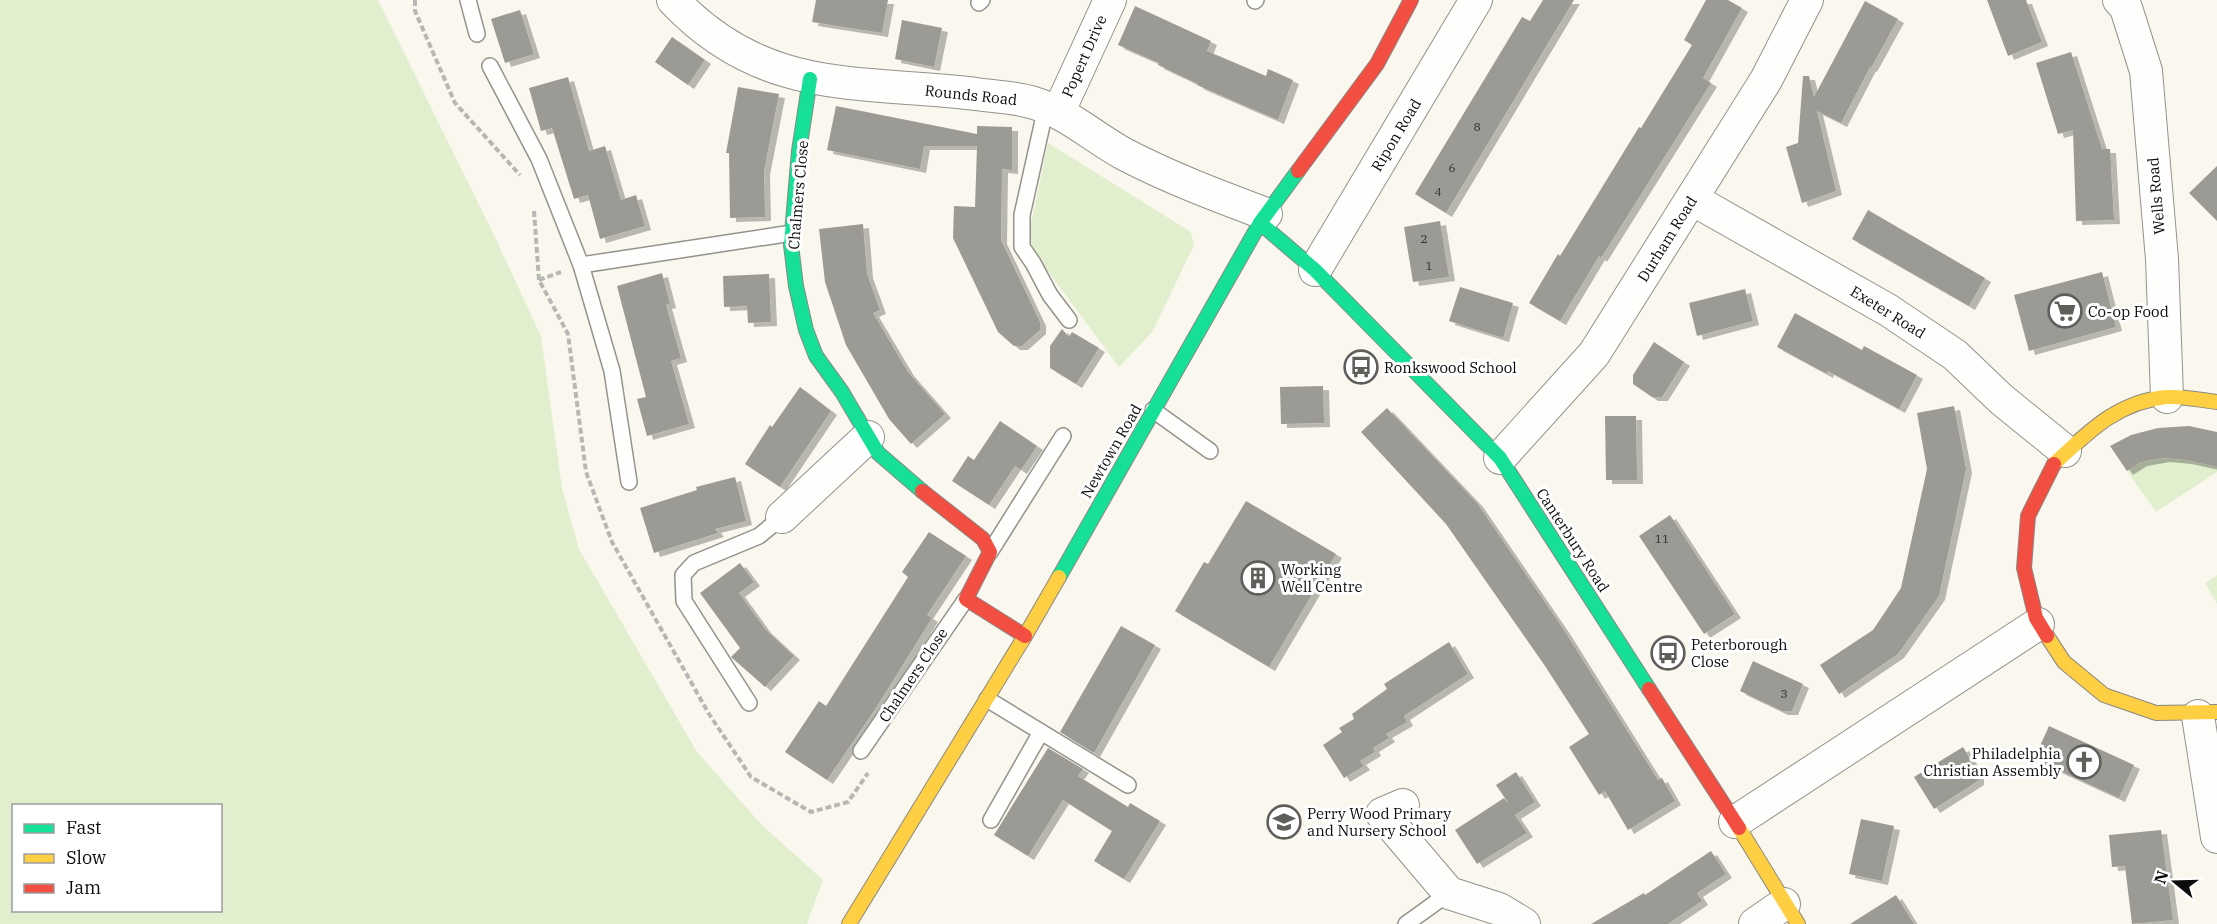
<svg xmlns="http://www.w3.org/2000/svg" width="2217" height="924" viewBox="0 0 2217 924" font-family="'IBM Plex Serif',serif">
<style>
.green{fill:#e1efce;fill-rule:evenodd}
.building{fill:#9c9a94;filter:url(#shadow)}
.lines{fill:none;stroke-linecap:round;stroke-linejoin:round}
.lane-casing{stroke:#93928d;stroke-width:18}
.street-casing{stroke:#93928d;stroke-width:34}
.fast-casing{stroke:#898884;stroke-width:16}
.slow-casing{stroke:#898884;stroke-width:16}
.jam-casing{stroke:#898884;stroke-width:16}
.path{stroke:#b7b7b5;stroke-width:4;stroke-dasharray:6 3;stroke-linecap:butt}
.lane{stroke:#fefefc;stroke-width:15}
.street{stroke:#fefefc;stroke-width:32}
.fast{stroke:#16e098;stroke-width:14}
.slow{stroke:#ffcf43;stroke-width:14}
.jam{stroke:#f24e42;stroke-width:14}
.labels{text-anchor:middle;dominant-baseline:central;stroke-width:6;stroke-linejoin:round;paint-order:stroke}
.number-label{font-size:12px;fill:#2f2f2d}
.street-label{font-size:15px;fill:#0b0b0b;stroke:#fff}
.poi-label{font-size:15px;fill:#0b0b0b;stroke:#fff;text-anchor:start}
</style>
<defs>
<filter id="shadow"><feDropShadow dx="6" dy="4" stdDeviation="0" flood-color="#0004"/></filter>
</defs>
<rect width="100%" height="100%" fill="#faf8ee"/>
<g class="green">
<path d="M0,0H378L494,235L541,336L562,488L579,549L697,752L761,824L823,880L807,924H0ZM14,806H220V910H14Z"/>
<path d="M1048,143L1191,232L1194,245L1153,331L1119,367L1027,243Z"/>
<path d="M2164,458L2186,460L2217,467V472L2156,512L2127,471L2141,461Z"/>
<path d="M2217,575V604L2205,583Z"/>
</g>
<g class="building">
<path d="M816,0H888L882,33L812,22Z"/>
<path d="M1543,0H1574L1446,213L1415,194L1522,17L1530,21Z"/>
<path d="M1706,0H1728L1742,8L1703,78L1711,83L1601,258L1599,256L1560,321L1529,303L1558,254L1560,256L1639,127L1641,128L1692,45L1684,40Z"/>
<path d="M1987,0H2026L2042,42L2008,56Z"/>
<path d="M1865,1L1898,19L1871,68L1870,67L1841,123L1817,111L1836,191L1802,203L1786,147L1798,143L1803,76H1809L1814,97Z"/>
<path d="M1135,6L1211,41L1207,51L1266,76L1268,69L1293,80L1278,120L1197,85L1198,84L1158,65L1159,63L1118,45Z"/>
<path d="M520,10L534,54L505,63L491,19Z"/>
<path d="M902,20L942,28L934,67L895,59Z"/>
<path d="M672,37L705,60L688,85L655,62Z"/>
<path d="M2071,52L2102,149H2110L2114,220L2076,221L2073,130L2058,134L2036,63Z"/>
<path d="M568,77L589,151L605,146L621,200L636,195L645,226L600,239L588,195L574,199L552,128L541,131L529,88Z"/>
<path d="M738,87L779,94L764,171L765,217L730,218L729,153H726Z"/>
<path d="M836,106L977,134V126L1012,127V170L1002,169L1001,240L1040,322V330L1022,346H1014L998,332L953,238L954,206L975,207L977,146H924L920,169L827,150Z"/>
<path d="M2217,166V221L2189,193Z"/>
<path d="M1868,210L1985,278L1969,306L1852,239Z"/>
<path d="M1440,221L1449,277L1413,282L1404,227Z"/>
<path d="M863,224L867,274L880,310L873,313L908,372L945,414L911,444L889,419L846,345L825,282L819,229Z"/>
<path d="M2102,272L2116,327L2029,351L2014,295Z"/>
<path d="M662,273L670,304L666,305L681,358L671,361L689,424L647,436L637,399L646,397L617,286Z"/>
<path d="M769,274L771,322L748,323L747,306L724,307L723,276Z"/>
<path d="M1460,287L1513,303L1503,338L1449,321Z"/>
<path d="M1745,289L1753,321L1697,336L1689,303Z"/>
<path d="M1795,313L1862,350L1864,346L1917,375L1899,409L1828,371L1827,374L1777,347Z"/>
<path d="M1062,329L1069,337L1072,332L1099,348L1076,384L1050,368V346Z"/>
<path d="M1654,342L1684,362L1662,397H1652L1633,384V375Z"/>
<path d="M1323,386L1324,423L1281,424L1280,387Z"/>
<path d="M800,387L831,411L780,487L745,464L770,425L772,427Z"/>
<path d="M1954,406L1966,469L1939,596L1898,654L1839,694L1820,665L1873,630L1901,588L1927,469L1917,413Z"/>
<path d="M1387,408L1477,503L1564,630L1658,780L1662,778L1675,801L1628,830L1605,791L1599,795L1569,747L1589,734L1545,666L1446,524L1361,432Z"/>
<path d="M1605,416H1636L1637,480H1606Z"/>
<path d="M1000,421L1037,446L1021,470L1015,466L989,505L952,481L968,456L974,460Z"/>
<path d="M2189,426L2217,432V467L2186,460L2164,458L2141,462L2127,471L2110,446L2131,435L2158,428Z"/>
<path d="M735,477L746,521L715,529L718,533L654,553L640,508L697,490L696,487Z"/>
<path d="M1246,501L1336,554L1269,667L1175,611L1204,562L1208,564Z"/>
<path d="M1670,515L1735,614L1704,634L1639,536Z"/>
<path d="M929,532L966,556L927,615L932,618L876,708L827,780L785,752L819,701L826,706L908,577L902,572Z"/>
<path d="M740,563L754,582L739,593L765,629L794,656L765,687L731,657L740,648L700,593Z"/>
<path d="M1121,626L1155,645L1094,753L1060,732Z"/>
<path d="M1449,642L1468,674L1404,716L1407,722L1386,734L1389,738L1373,748L1375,752L1360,761L1364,766L1344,778L1323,745L1342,732L1339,728L1354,719L1352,714L1387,689L1384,684Z"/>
<path d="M1753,661L1803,684L1792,711H1782L1740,691Z"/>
<path d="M2049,726L2134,765L2119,798L2034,759Z"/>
<path d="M1963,747L1978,772V781L1934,809L1914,777Z"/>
<path d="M1048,748L1083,769L1078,776L1128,807L1130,803L1160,821L1124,879L1094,861L1112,831L1063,800L1028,856L994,835Z"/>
<path d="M1516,772L1535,802L1515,815L1527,833L1477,864L1455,830L1504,798L1509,804L1496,785Z"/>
<path d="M1861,819L1894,826L1882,881L1849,874Z"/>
<path d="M2161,830L2173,920L2132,924L2125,866L2112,867L2109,835Z"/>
<path d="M1711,851L1726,874L1697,893L1702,901L1668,924H1591L1644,893L1645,895Z"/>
<path d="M1896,895L1914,924H1850Z"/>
</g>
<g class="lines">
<defs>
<g id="lane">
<path d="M468,0L477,34"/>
<path d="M1255,1L1256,0"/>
<path d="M979,3L982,0"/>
<path d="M490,66L539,159L581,265"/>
<path d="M1046,107L1022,215V247L1033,263L1050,295L1069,320"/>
<path d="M1153,410L1210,451"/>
<path d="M629,482L612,371L581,265L792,233"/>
<path d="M990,552L1063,436"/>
<path d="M987,699L1128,785"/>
<path d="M749,703L684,601L683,575L694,563L759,536L782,517"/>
<path d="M861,751L966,599"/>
<path d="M991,820L1041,732"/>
<path d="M1406,924L1449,893"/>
</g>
<g id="street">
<path d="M673,0C764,96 858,80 976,94C995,97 1016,97 1034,103C1068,113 1093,137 1124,154C1170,178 1218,196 1266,214"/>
<path d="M2119,0L2126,8L2146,71L2162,259L2167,397"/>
<path d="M1059,111L1110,0"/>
<path d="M1692,199L1888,310L1955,355L2001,399L2065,451"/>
<path d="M1315,270L1476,0"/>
<path d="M1500,458L1594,354L1766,80L1807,0"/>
<path d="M782,517L868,437"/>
<path d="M2198,716L2217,837"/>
<path d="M1403,805L1382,814L1449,893L1499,909L1524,924"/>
<path d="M1735,822L2038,624"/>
<path d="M1755,924L1784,904"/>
</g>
<g id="fast">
<path d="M810,79L799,151L791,245L796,286L806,330L816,356L842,392L878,453L922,491"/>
<path d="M1260,223L1315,270L1500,458L1649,689"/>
<path d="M1059,577L1260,223L1298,171"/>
</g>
<g id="slow">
<path d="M2054,464C2088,432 2117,402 2166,397C2183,396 2200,400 2217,402"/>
<path d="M2047,636L2064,662L2104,695L2156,713L2217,712"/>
<path d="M1739,828L1798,924"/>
<path d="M849,924L1025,636L1059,577"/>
</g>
<g id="jam">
<path d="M1298,171L1377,64L1411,0"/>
<path d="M922,491L983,539L990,552L966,599L1025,636"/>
<path d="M2047,636L2036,618L2024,568L2028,516L2054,464"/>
<path d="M1649,689L1739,828"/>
</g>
</defs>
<use href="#lane" class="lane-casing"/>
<use href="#street" class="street-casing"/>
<use href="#fast" class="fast-casing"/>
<use href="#slow" class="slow-casing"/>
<use href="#jam" class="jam-casing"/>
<g class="path">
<path d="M415,0V11L455,103L520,175"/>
<path d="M534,211L539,280L568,334L586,472L612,542L709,714L751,777L811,812L848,802L868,773"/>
<path d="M539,280L561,272"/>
</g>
<use href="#lane" class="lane"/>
<use href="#street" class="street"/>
<use href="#fast" class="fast"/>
<use href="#slow" class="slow"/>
<use href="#jam" class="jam"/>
</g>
<defs>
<symbol id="supermarket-ring" viewBox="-11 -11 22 22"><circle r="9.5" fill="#fff" stroke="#5f5e5a" stroke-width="1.5"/><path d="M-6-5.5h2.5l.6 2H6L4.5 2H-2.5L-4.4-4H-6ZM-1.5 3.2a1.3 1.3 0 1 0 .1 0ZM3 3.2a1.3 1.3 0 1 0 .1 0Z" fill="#5f5e5a"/></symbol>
<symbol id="bus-ring" viewBox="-11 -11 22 22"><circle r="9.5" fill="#fff" stroke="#5f5e5a" stroke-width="1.5"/><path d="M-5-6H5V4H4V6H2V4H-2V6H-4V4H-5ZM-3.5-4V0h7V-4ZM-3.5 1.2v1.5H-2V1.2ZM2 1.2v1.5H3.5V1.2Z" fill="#5f5e5a"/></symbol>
<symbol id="building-ring" viewBox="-11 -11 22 22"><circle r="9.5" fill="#fff" stroke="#5f5e5a" stroke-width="1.5"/><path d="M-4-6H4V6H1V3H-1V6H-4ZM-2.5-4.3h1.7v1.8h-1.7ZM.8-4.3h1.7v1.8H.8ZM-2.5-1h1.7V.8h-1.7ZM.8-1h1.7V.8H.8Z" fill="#5f5e5a"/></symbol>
<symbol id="church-ring" viewBox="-11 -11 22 22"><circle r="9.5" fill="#fff" stroke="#5f5e5a" stroke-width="1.5"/><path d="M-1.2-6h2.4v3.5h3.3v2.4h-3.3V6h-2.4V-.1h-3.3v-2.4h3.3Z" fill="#5f5e5a"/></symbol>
<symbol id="school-ring" viewBox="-11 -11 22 22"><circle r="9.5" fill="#fff" stroke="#5f5e5a" stroke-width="1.5"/><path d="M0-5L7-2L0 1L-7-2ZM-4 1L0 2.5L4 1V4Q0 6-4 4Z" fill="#5f5e5a"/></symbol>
</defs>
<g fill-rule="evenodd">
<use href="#supermarket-ring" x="2046" y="292" width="38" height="38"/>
<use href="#bus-ring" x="1342" y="348" width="38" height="38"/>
<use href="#building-ring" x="1239" y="559" width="38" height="38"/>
<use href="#bus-ring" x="1649" y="634" width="38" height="38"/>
<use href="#church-ring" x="2065" y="743" width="38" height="38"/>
<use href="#school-ring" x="1265" y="803" width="38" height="38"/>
</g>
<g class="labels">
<g class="number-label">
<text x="1477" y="126">8</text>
<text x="1452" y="167">6</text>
<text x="1438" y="191">4</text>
<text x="1424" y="238">2</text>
<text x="1429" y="265">1</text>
<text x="1662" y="538">11</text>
<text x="1784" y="693">3</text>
</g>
<g class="street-label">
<text transform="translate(1084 56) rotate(-66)">Popert Drive</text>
<text transform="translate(971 95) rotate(6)">Rounds Road</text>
<text transform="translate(1396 135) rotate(-59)">Ripon Road</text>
<text transform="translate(798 195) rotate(-85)">Chalmers Close</text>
<text transform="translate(2156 196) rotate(-95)">Wells Road</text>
<text transform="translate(1667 239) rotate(-58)">Durham Road</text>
<text transform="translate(1888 312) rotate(32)">Exeter Road</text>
<text transform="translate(1111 451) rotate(-60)">Newtown Road</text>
<text transform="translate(1573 540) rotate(57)">Canterbury Road</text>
<text transform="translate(913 675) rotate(-56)">Chalmers Close</text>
</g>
<g class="poi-label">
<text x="2088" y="311">Co-op Food</text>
<text x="1384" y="367">Ronkswood School</text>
<text x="1281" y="569">Working<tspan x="1281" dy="17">Well Centre</tspan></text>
<text x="1691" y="644">Peterborough<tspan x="1691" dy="17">Close</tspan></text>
<text x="2061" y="753" text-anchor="end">Philadelphia<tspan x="2061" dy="17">Christian Assembly</tspan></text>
<text x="1307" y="813">Perry Wood Primary<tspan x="1307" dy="17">and Nursery School</tspan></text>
</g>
</g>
<rect x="12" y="804" width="210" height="108" fill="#ffffff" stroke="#9d9d9d" stroke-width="1.5"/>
<rect x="24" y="824" width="30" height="9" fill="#16e098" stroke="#9d9d9d" stroke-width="1.5"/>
<text x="66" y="834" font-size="18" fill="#0b0b0b">Fast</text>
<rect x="24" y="854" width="30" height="9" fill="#ffcf43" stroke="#9d9d9d" stroke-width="1.5"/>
<text x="66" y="864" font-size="18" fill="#0b0b0b">Slow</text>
<rect x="24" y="884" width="30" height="9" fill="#f24e42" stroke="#9d9d9d" stroke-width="1.5"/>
<text x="66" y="894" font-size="18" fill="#0b0b0b">Jam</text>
<g transform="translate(2175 882) rotate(289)" stroke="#ffffff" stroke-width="4.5" paint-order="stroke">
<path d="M0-4.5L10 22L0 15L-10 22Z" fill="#0b0b0b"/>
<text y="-9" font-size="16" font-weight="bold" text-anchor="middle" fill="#0b0b0b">N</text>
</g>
</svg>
